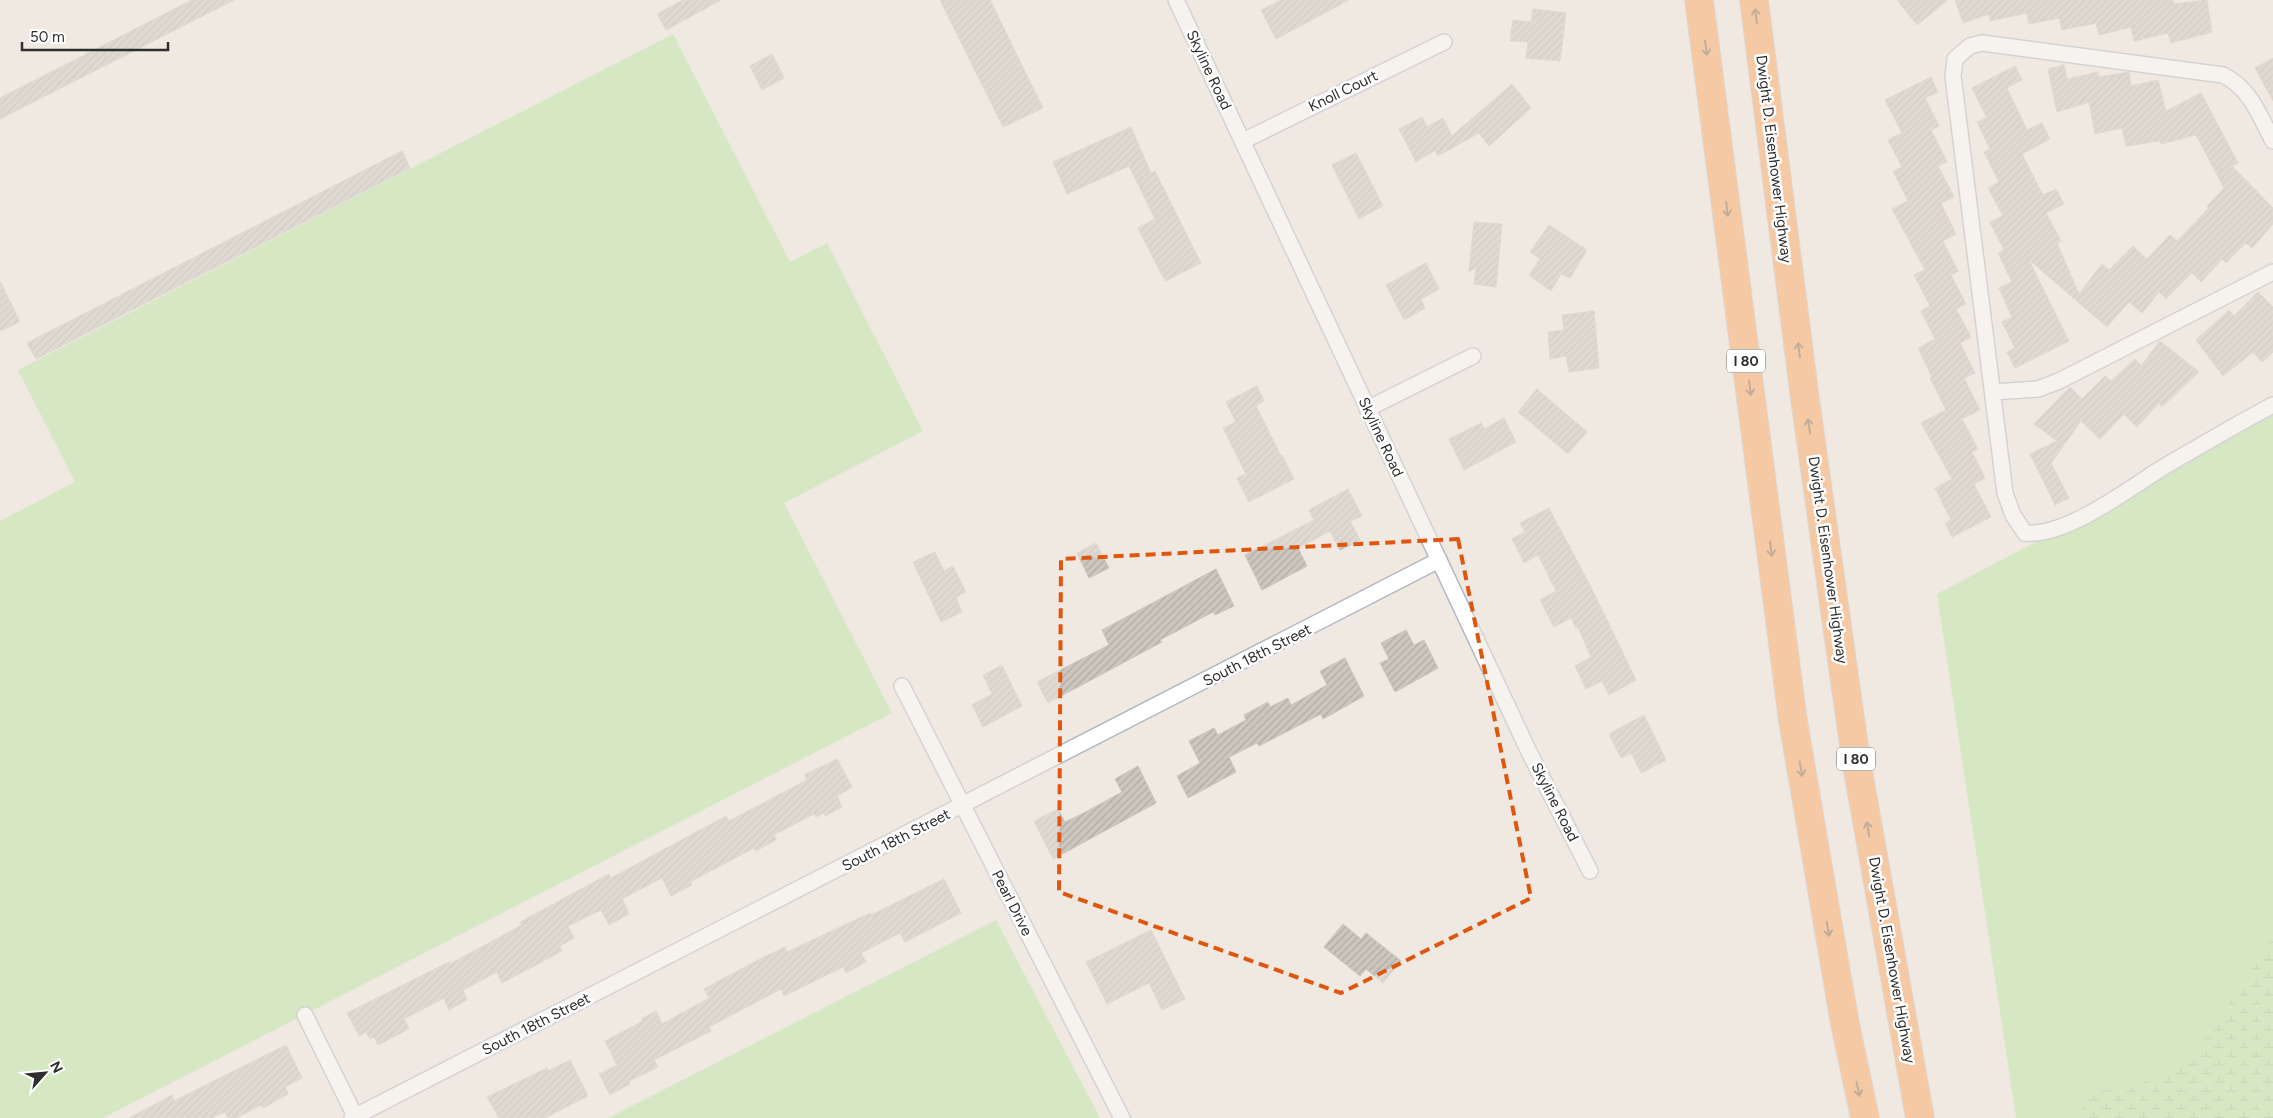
<svg xmlns="http://www.w3.org/2000/svg" width="2273" height="1118" viewBox="0 0 2273 1118" font-family="Figtree,sans-serif">
<style>
.grass{fill:#b6e59e}
.wetland{fill:url(#wetland-marsh)}
.building{fill:url(#building-hatch);stroke:#cbc5ba}
.lines{fill:none;stroke-linecap:round;stroke-linejoin:round}
.street-casing{stroke:#b4b7c1;stroke-width:18}
.highway-casing{stroke:#c9c9c9;stroke-width:30}
.street{stroke:#fff;stroke-width:15}
.highway{stroke:#ffa35c;stroke-width:28}
.oneway{stroke:#8c6343}
.marked{fill:none;stroke:#df570e;stroke-width:4;stroke-dasharray:10 6;stroke-linejoin:round}
.labels{text-anchor:middle;dominant-baseline:central;stroke-width:5;stroke-linejoin:round;paint-order:stroke}
.shield{fill:#fff;stroke:#6d6d6d;stroke-width:1}
.shield-label{font-size:14px;font-weight:bold;fill:#2e2e2e}
.street-label{font-size:15px;fill:#2e2e2e;stroke:#fff}
</style>
<defs>
<pattern id="wetland-marsh" width="20" height="14" patternUnits="userSpaceOnUse" patternTransform="scale(1.25)"><rect width="20" height="14" fill="#b6e59e"/><path d="M1 5h8M5 5V1M11 12h8M15 12V8" fill="none" stroke="#9dc588"/></pattern>
<pattern id="building-hatch" width="6" height="6" patternUnits="userSpaceOnUse" patternTransform="scale(1.25)"><rect width="6" height="6" fill="#cbc7bf"/><path d="M-1 1l2-2M0 6l6-6M5 7l2-2" fill="none" stroke="#afaba4"/></pattern>
</defs>
<rect width="100%" height="100%" fill="#efe9e1"/>
<g class="grass">
<path d="M673,34L790,262L827,243L923,431L784,503L892,713L103,1118H0V521L75,482L18,370Z"/>
<path d="M2273,405V1118H2016L1937,594L2096,510Z"/>
<path d="M996,920L1100,1118H608Z"/>
</g>
<path class="wetland" d="M2273,937V1118H2080L2085,1093L2137,1086L2184,1061L2208,1036Z"/>
<g class="building">
<path d="M192,0H234L0,119V98Z"/>
<path d="M683,0H721L666,30L657,14Z"/>
<path d="M940,0H990L1043,108L1003,127Z"/>
<path d="M1281,0H1349L1276,39L1261,10Z"/>
<path d="M1897,0H1948L1917,25Z"/>
<path d="M1955,0H2173L2174,4L2207,0L2212,32L2171,43L2168,33L2134,41L2131,27L2099,35L2096,23L2062,30L2059,18L2029,24L2027,13L1990,21L1989,14L1963,23Z"/>
<path d="M1533,9L1566,13L1560,61L1526,58L1528,42L1510,41L1513,20L1531,22Z"/>
<path d="M772,54L784,78L762,90L750,66Z"/>
<path d="M2273,58V101L2255,68Z"/>
<path d="M2064,65L2067,79L2098,72L2099,77L2129,72L2131,86L2158,80L2166,111L2201,93L2238,163L2232,166L2273,208V224L2252,248L2246,243L2226,263L2222,259L2201,282L2192,273L2166,299L2159,292L2142,313L2129,302L2107,327L2029,260L2069,341L2015,368L2007,352L2015,348L2002,322L2012,317L1999,288L2012,282L1998,253L2004,250L1990,222L2003,216L1988,188L1999,182L1984,152L1990,149L1977,122L1987,118L1972,88L2015,66L2022,80L2007,88L2027,130L2042,123L2050,139L2022,154L2043,195L2056,189L2064,204L2046,213L2061,241L2057,243L2079,294L2102,264L2109,270L2133,246L2147,259L2170,235L2177,241L2209,208L2207,206L2224,188L2196,135L2161,144L2160,141L2126,146L2122,128L2095,134L2089,102L2057,112L2048,69Z"/>
<path d="M1931,77L1938,92L1925,98L1939,126L1931,130L1947,162L1938,166L1954,197L1941,203L1956,234L1943,241L1958,271L1951,275L1966,304L1956,309L1971,337L1960,343L1975,373L1964,378L1980,410L1962,419L1978,449L1972,452L1985,478L1974,484L1991,517L1952,537L1945,523L1951,520L1935,488L1952,479L1921,423L1946,410L1930,378L1932,377L1918,348L1935,339L1921,311L1930,306L1914,275L1925,270L1892,209L1908,201L1893,171L1902,167L1888,140L1902,133L1885,100Z"/>
<path d="M1512,84L1531,108L1489,146L1479,133L1438,156L1435,150L1416,162L1399,129L1422,117L1427,127L1443,118L1452,136Z"/>
<path d="M1131,127L1151,173L1155,171L1201,263L1165,281L1138,228L1155,219L1129,166L1067,194L1053,162Z"/>
<path d="M402,151L410,168L36,359L27,343Z"/>
<path d="M1356,153L1383,206L1359,219L1332,165Z"/>
<path d="M1474,222L1502,224L1496,287L1474,284L1476,268L1469,272Z"/>
<path d="M1549,225L1587,250L1570,278L1561,274L1551,291L1529,275L1540,259L1530,252Z"/>
<path d="M1426,263L1439,289L1421,299L1425,308L1404,320L1386,285Z"/>
<path d="M0,281L20,322L0,331Z"/>
<path d="M2258,292L2273,307V352L2262,362L2253,352L2223,376L2196,340L2229,310L2234,316Z"/>
<path d="M1594,311L1599,368L1569,372L1566,356L1550,359L1548,332L1564,330L1562,315Z"/>
<path d="M2160,341L2199,372L2162,407L2159,403L2137,427L2124,414L2100,439L2081,421L2051,463L2069,498L2055,505L2030,454L2057,441L2034,424L2070,387L2082,399L2105,376L2111,381L2135,359L2141,366Z"/>
<path d="M1257,386L1264,401L1256,406L1281,456L1282,455L1294,479L1249,502L1237,478L1246,474L1223,428L1236,422L1226,402Z"/>
<path d="M1537,389L1587,432L1568,454L1518,412Z"/>
<path d="M1504,418L1516,442L1464,470L1449,439L1481,423L1484,429Z"/>
<path d="M1348,489L1362,516L1350,521L1360,540L1340,550L1330,531L1298,548L1307,566L1262,590L1245,555L1314,520L1309,510Z"/>
<path d="M1549,508L1592,589L1636,680L1609,695L1602,681L1586,689L1575,666L1591,657L1578,627L1576,628L1571,618L1554,627L1540,600L1556,591L1538,555L1524,563L1512,539L1525,532L1520,523Z"/>
<path d="M1096,543L1109,568L1089,578L1077,553Z"/>
<path d="M935,552L944,571L953,566L966,592L956,597L962,612L941,622L913,562Z"/>
<path d="M1216,569L1234,606L1215,615L1213,612L1160,640L1162,642L1048,703L1037,682L1109,645L1102,630Z"/>
<path d="M1406,630L1414,645L1424,640L1438,668L1395,692L1380,663L1389,659L1381,643Z"/>
<path d="M1345,658L1364,696L1323,719L1321,714L1259,746L1257,743L1229,757L1236,772L1188,798L1177,776L1200,763L1189,741L1214,728L1218,735L1246,720L1244,715L1268,702L1270,707L1288,698L1291,705L1327,685L1320,671Z"/>
<path d="M1002,665L1022,706L983,727L972,705L992,694L983,675Z"/>
<path d="M1644,715L1666,760L1641,773L1631,753L1621,758L1609,734Z"/>
<path d="M837,759L852,787L837,796L842,807L825,816L824,813L816,817L814,814L774,835L776,840L756,851L754,848L690,882L692,885L671,896L662,878L622,899L629,914L609,925L601,910L568,926L574,938L560,946L562,951L502,983L497,972L463,990L467,1000L449,1010L444,998L404,1019L409,1029L378,1045L374,1037L370,1039L366,1032L359,1036L347,1013L449,962L450,964L522,925L520,922L609,874L611,878L726,816L729,821L807,780L804,775Z"/>
<path d="M1138,766L1156,803L1053,859L1034,821L1058,809L1065,822L1082,814L1122,792L1115,779Z"/>
<path d="M944,879L961,913L905,942L900,933L861,953L866,962L846,973L843,967L784,996L781,989L709,1027L711,1031L654,1060L658,1067L629,1081L630,1084L610,1095L599,1074L617,1065L605,1041L643,1021L641,1019L656,1011L662,1024L709,998L704,989L758,960L785,947L787,952L870,913L871,915Z"/>
<path d="M1343,924L1361,939L1366,933L1401,961L1383,983L1366,969L1360,976L1324,947Z"/>
<path d="M1151,930L1185,999L1162,1010L1149,983L1107,1004L1086,962Z"/>
<path d="M286,1045L302,1078L285,1087L288,1094L263,1108L261,1105L236,1118H228L225,1112L212,1118H129L172,1095L174,1101Z"/>
<path d="M570,1060L588,1096L545,1118H499L487,1097L547,1068L548,1071Z"/>
</g>
<g class="lines">
<defs>
<g id="street">
<path d="M1176,0L1530,754L1590,871"/>
<path d="M1243,141L1444,42"/>
<path d="M2273,141C2259,115 2251,89 2223,75L1982,43L1970,46L1955,59L1953,76L2005,493L2013,515L2025,533C2068,537 2130,487 2167,465C2202,445 2237,424 2273,405"/>
<path d="M1993,392L2038,389L2059,381L2273,272"/>
<path d="M1367,409L1473,356"/>
<path d="M902,686L1122,1118"/>
<path d="M305,1015L356,1118"/>
<path d="M352,1118L1439,560"/>
</g>
<g id="highway">
<path d="M1699,0L1793,721L1845,1024L1865,1118"/>
<path d="M1754,0L1805,399L1856,760L1920,1118"/>
</g>
</defs>
<use href="#street" class="street-casing"/>
<use href="#highway" class="highway-casing"/>
<use href="#street" class="street"/>
<use href="#highway" class="highway"/>
</g>
<defs><path id="oneway-shaft" d="M-6 0H5M1.5-3L5.5 0L1.5 3" fill="none" stroke-width="1.6" stroke-linecap="round" stroke-linejoin="round" transform="scale(1.25)"/></defs>
<g class="oneway">
<use href="#oneway-shaft" transform="translate(1756 16) rotate(-97)"/>
<use href="#oneway-shaft" transform="translate(1706 48) rotate(83)"/>
<use href="#oneway-shaft" transform="translate(1727 209) rotate(83)"/>
<use href="#oneway-shaft" transform="translate(1799 350) rotate(-97)"/>
<use href="#oneway-shaft" transform="translate(1750 388) rotate(83)"/>
<use href="#oneway-shaft" transform="translate(1809 426) rotate(-98)"/>
<use href="#oneway-shaft" transform="translate(1771 549) rotate(83)"/>
<use href="#oneway-shaft" transform="translate(1801 769) rotate(80)"/>
<use href="#oneway-shaft" transform="translate(1868 829) rotate(-100)"/>
<use href="#oneway-shaft" transform="translate(1828 929) rotate(80)"/>
<use href="#oneway-shaft" transform="translate(1858 1089) rotate(78)"/>
</g>
<path d="M0 0H2273V1118H0ZM1458,539L1531,898L1341,993L1059,892L1061,559Z" fill="#efe9e1" fill-opacity=".55" fill-rule="evenodd"/>
<path class="marked" d="M1458,539L1531,898L1341,993L1059,892L1061,559Z"/>
<g class="labels">
<g class="shield">
<rect x="1727" y="349.5" width="38" height="23" rx="4"/>
<rect x="1837" y="747.5" width="38" height="23" rx="4"/>
</g>
<g class="shield-label">
<text x="1746" y="361">I 80</text>
<text x="1856" y="759">I 80</text>
</g>
<g class="street-label">
<text transform="translate(1209 70) rotate(65)">Skyline Road</text>
<text transform="translate(1343 91) rotate(-26)">Knoll Court</text>
<text transform="translate(1774 159) rotate(83)">Dwight D. Eisenhower Highway</text>
<text transform="translate(1381 437) rotate(65)">Skyline Road</text>
<text transform="translate(1828 560) rotate(82)">Dwight D. Eisenhower Highway</text>
<text transform="translate(1257 655) rotate(-27)">South 18th Street</text>
<text transform="translate(1555 802) rotate(63)">Skyline Road</text>
<text transform="translate(896 840) rotate(-27)">South 18th Street</text>
<text transform="translate(1012 903) rotate(63)">Pearl Drive</text>
<text transform="translate(1892 960) rotate(80)">Dwight D. Eisenhower Highway</text>
<text transform="translate(536 1024) rotate(-27)">South 18th Street</text>
</g>
</g>
<g transform="translate(45 1073) rotate(63)" stroke="#ffffff" stroke-width="4" paint-order="stroke">
<path d="M0-4L9 19L0 12L-9 19Z" fill="#2e2e2e"/>
<text y="-8" font-size="14" font-weight="bold" text-anchor="middle" fill="#2e2e2e">N</text>
</g>
<path d="M22 42v8h146v-8" fill="none" stroke="#2e2e2e" stroke-width="2.5"/>
<text x="30" y="42" font-size="15" fill="#2e2e2e" stroke="#ffffff" stroke-width="4" paint-order="stroke">50 m</text>
</svg>
